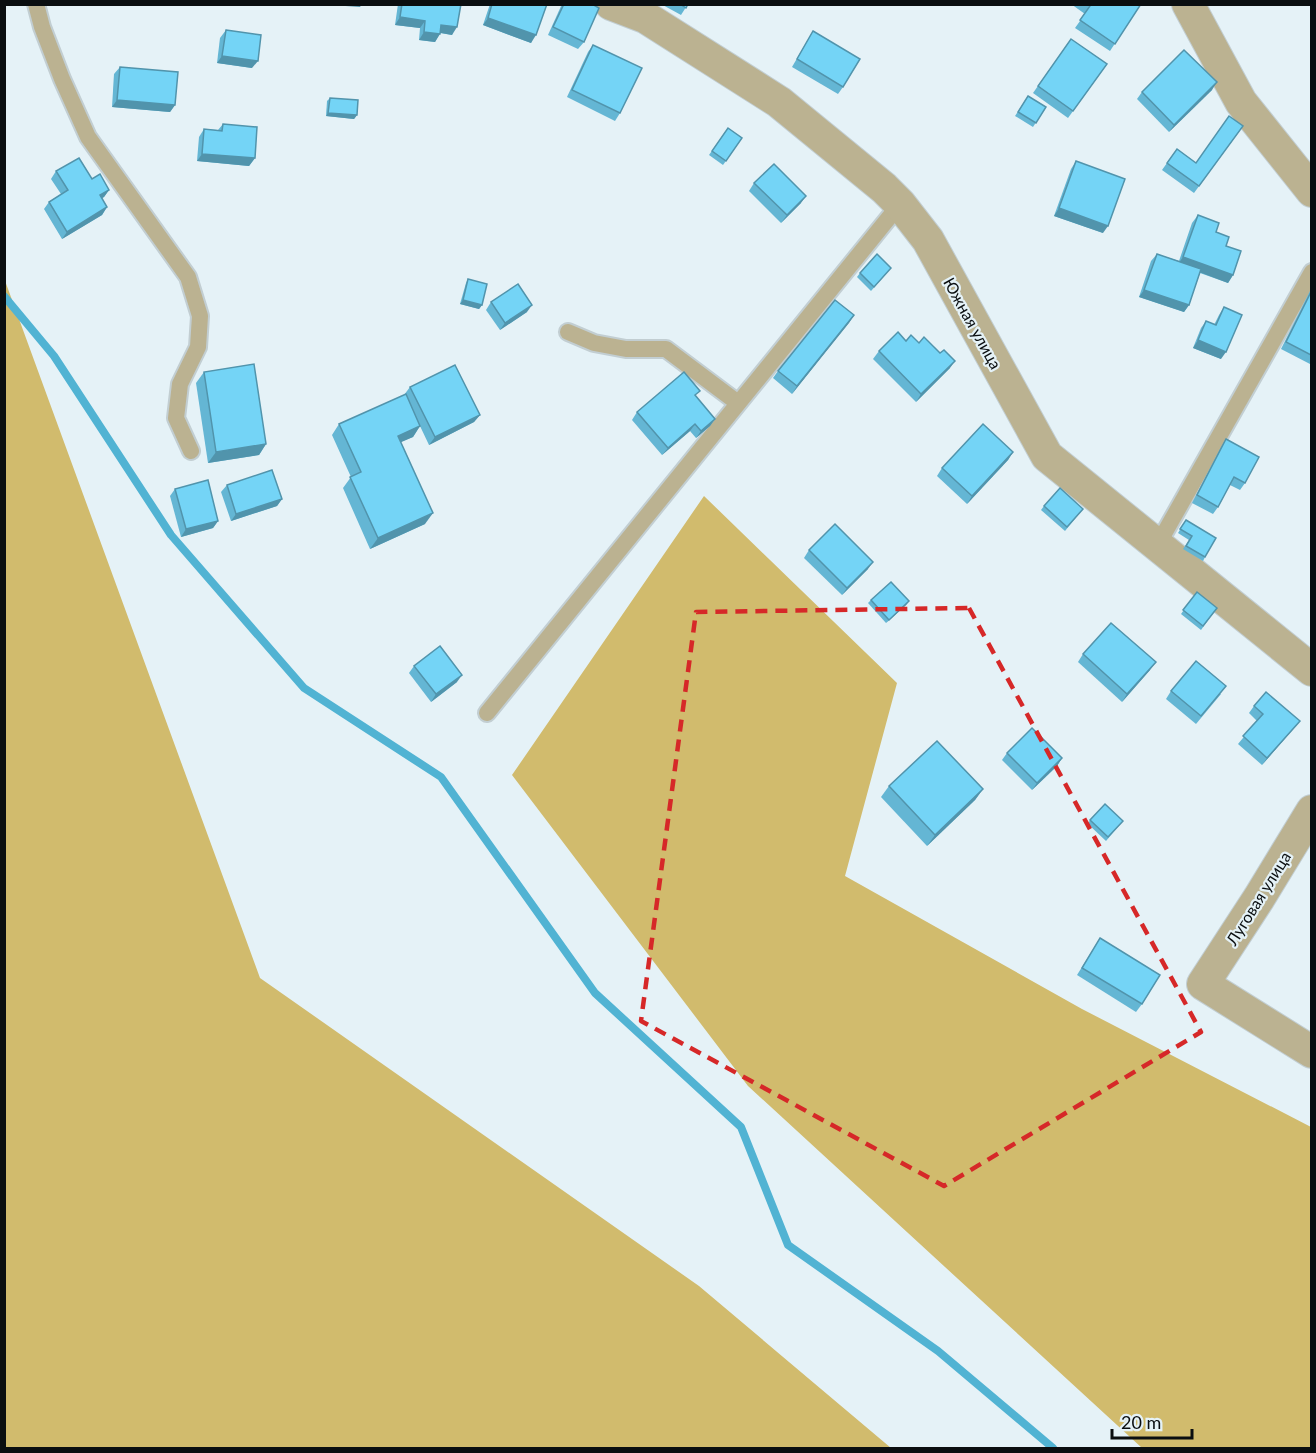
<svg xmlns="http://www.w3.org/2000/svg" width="1316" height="1453" viewBox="0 0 1316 1453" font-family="Lato,sans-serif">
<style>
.forest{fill:#d1bb6d}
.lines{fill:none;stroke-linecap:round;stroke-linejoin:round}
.stream{stroke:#51b3d3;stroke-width:8}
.lane-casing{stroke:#c2ced2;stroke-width:20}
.street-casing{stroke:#c2ced2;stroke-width:34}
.lane{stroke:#bbb291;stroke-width:16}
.street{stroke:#bbb291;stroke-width:32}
.wall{fill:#64b6d4}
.shaded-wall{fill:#5194ac}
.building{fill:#74d4f6;stroke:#5194ac;stroke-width:1.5}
.marked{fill:none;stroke:#d62828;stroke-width:4.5;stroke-dasharray:12 8;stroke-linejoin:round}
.labels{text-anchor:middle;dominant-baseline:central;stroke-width:4.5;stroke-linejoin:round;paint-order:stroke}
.street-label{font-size:16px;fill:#0a0e10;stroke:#e5f2f7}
</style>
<rect width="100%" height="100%" fill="#e5f2f7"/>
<g class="forest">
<path d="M4,278L260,978L699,1286L891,1448H5Z"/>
<path d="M704,496L897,683L845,876L1082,1009L1311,1127V1448H1142L748,1086L512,775Z"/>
</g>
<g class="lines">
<path class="stream" d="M4,296L54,356L171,535L304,688L441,777L595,993L741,1127L788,1245L938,1351L1053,1448"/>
<defs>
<g id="lane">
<path d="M36,4L42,27L62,79L88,137L188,277L200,316L198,347L180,384L176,418L191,451"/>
<path d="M568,332L594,343L626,349H666L738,403"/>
<path d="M1157,546L1312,272"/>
<path d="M487,713L900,204"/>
</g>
<g id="street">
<path d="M611,4L645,17L779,102L884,188L900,204L928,240L1047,456L1312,670"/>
<path d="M1188,4L1241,102L1312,191"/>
<path d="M1312,811L1259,898L1203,984L1312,1052"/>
</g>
</defs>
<use href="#lane" class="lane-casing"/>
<use href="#street" class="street-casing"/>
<use href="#lane" class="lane"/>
<use href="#street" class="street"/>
</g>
<g class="wall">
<path d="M398,4H461L452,35L440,33L435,42L419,40L420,28L395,25Z"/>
<path d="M490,4H547L531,43L483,25Z"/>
<path d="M562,4H592L584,42L578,49L548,35Z"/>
<path d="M661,4H688L681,15Z"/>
<path d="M1071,4H1141L1110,51L1075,28L1085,14Z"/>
<path d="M226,30L252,68L217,63L220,38Z"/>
<path d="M813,31L843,87L838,94L792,67Z"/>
<path d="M1071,39L1107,64L1068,118L1033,93Z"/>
<path d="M593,45L620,113L615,121L567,97L588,52Z"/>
<path d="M120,67L175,105L170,112L112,107L114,74Z"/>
<path d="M1212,90L1169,132L1137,99L1142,92Z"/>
<path d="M1028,96L1046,107L1033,127L1015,116Z"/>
<path d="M330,98L357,115L354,119L326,116L327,101Z"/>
<path d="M223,124L255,158L249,166L197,161L199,137L204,129L218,130Z"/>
<path d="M1243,126L1194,193L1162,170L1177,149L1196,163Z"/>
<path d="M728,128L742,138L723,165L709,155Z"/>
<path d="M1076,161L1103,233L1054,216L1071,169Z"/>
<path d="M56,171L92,179L109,190L104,197L102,198L107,207L102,215L62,239L44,209L49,202L61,194L51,179Z"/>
<path d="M754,183L801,203L781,223L749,191Z"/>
<path d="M1198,215L1216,232L1226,246L1233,275L1228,283L1200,273L1189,305L1184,312L1139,297L1151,261L1157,254L1179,261L1192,223Z"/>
<path d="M891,268L871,291L857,277L860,273Z"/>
<path d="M468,279L482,305L479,309L460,304L466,283Z"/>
<path d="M1311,289V363L1310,364L1281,349Z"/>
<path d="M491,302L527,312L500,330L486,310Z"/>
<path d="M1224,307L1221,359L1193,348L1201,328L1206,321L1214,325L1219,315Z"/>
<path d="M854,315L792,394L773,378L778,371Z"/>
<path d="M906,341L919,343L950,368L916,402L873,359L879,351Z"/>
<path d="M204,372L266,444L259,455L208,463L196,383Z"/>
<path d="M410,387L480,415L474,422L429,445L420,426L413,437L400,442L425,524L370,549L343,488L351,477L332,435L339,424L404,395Z"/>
<path d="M696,396L715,419L710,426L696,438L690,431L662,455L632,420L637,412Z"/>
<path d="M1226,439L1245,483L1240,490L1230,485L1218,507L1213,514L1192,503L1221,447Z"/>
<path d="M1013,452L1008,460L967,504L937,476L942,468Z"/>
<path d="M227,485L282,499L277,506L231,521L221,492Z"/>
<path d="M175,489L218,521L213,528L181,537L170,496Z"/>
<path d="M1044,506L1083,509L1065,531L1041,510Z"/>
<path d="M1186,520L1205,557L1203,561L1183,549L1189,540L1178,533Z"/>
<path d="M809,550L868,569L842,595L804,558Z"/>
<path d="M1197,592L1217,608L1201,630L1181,614Z"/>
<path d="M871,600L909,601L906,605L886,623L868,603Z"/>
<path d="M1083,654L1150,670L1122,702L1078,662Z"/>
<path d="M414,666L457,682L431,702L409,673Z"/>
<path d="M1171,691L1221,694L1196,724L1166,699Z"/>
<path d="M1254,706L1300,721L1294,728L1262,765L1238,744L1257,721L1249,713Z"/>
<path d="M1007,753L1062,758L1057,766L1032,790L1002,760Z"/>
<path d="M889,786L983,789L975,800L927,846L881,797Z"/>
<path d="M1090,820L1123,821L1106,841L1088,824Z"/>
<path d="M1100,938L1142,1004L1136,1012L1077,975Z"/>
</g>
<g class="shaded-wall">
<path d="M316,4H362L360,7Z"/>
<path d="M400,17L425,21L420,28L395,25Z"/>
<path d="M488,18L536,35L531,43L483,25Z"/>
<path d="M441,25L457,27L452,35L436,32Z"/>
<path d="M424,32L440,34L435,42L419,40Z"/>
<path d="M222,56L258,61L252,68L217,63Z"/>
<path d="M1217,82L1212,90L1169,132L1174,125Z"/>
<path d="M117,100L175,105L170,112L112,107Z"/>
<path d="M328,113L357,115L354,119L326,116Z"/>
<path d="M202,154L255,158L249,166L197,161Z"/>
<path d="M109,190L104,197L95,202L100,195Z"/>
<path d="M806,196L801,203L781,223L787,215Z"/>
<path d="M107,207L102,215L62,239L67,232Z"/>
<path d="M1059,208L1108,226L1103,233L1054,216Z"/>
<path d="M1183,257L1233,275L1228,283L1178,264Z"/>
<path d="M1144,290L1189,305L1184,312L1139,297Z"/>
<path d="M463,300L482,305L479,309L460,304Z"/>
<path d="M532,305L527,312L500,330L505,323Z"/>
<path d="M854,315L849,323L792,394L797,386Z"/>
<path d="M1198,340L1226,352L1221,359L1193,348Z"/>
<path d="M955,361L950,368L916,402L921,394Z"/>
<path d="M480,415L474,422L429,445L435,437Z"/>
<path d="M715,419L710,426L696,438L701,431Z"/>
<path d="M695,424L690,431L662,455L668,448Z"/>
<path d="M420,426L413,437L390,447L398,436Z"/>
<path d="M266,444L259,455L208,463L216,452Z"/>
<path d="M1013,452L1008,460L967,504L972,496Z"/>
<path d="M282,499L277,506L231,521L236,514Z"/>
<path d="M433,513L425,524L370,549L378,538Z"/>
<path d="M218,521L213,528L181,537L186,529Z"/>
<path d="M873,562L868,569L842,595L847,588Z"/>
<path d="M909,601L906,605L886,623L889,620Z"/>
<path d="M1156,662L1150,670L1122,702L1127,694Z"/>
<path d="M462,675L457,682L431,702L436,694Z"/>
<path d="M1300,721L1294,728L1262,765L1267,758Z"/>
<path d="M1062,758L1057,766L1032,790L1037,783Z"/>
<path d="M983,789L975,800L927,846L935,835Z"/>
</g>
<g class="building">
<path d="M402,4H461L457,27L441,25L440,34L424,32L425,21L400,17Z"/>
<path d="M492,4H547L536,35L488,18Z"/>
<path d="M564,4H592L599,8L584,42L553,27Z"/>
<path d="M680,4H688L686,8Z"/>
<path d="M1087,4H1141L1115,44L1080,20L1090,6Z"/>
<path d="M226,30L261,35L258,61L222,56Z"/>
<path d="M813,31L860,59L843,87L797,59Z"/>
<path d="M1071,39L1107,64L1073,111L1038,86Z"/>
<path d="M593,45L642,68L620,113L572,90Z"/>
<path d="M1184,50L1217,82L1174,125L1142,92Z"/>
<path d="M120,67L178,72L175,105L117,100Z"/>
<path d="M1028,96L1046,107L1036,123L1018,112Z"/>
<path d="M330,98L358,100L357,115L328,113Z"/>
<path d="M1229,116L1243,126L1199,186L1167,163L1177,149L1196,163Z"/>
<path d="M223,124L257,127L255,158L202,154L204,129L222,131Z"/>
<path d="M728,128L742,138L726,161L712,151Z"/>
<path d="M79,158L92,179L100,174L109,190L100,195L107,207L67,232L49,202L68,190L56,171Z"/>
<path d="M1076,161L1125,179L1108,226L1059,208Z"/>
<path d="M774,164L806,196L787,215L754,183Z"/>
<path d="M1198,215L1219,223L1216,232L1229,237L1226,246L1241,251L1233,275L1183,257Z"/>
<path d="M877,254L891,268L874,287L860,273Z"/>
<path d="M1157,254L1201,269L1189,305L1144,290Z"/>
<path d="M468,279L487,284L482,305L463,300Z"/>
<path d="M518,284L532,305L505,323L491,302Z"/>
<path d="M1311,292V355L1286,342Z"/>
<path d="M835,300L854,315L797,386L778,371Z"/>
<path d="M1224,307L1242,315L1226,352L1198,340L1206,321L1216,325Z"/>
<path d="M898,332L906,341L911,335L919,343L924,337L940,353L944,350L955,361L921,394L879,351Z"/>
<path d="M254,364L266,444L216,452L204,372Z"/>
<path d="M455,365L480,415L435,437L410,387Z"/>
<path d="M684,372L700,391L695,395L715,419L701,431L695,424L668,448L637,412Z"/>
<path d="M406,394L420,426L398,436L433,513L378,538L350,477L361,472L339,424Z"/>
<path d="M983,424L1013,452L972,496L942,468Z"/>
<path d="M1226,439L1259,457L1245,483L1234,477L1218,507L1197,495Z"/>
<path d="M272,470L282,499L236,514L227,485Z"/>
<path d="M208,480L218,521L186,529L175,489Z"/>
<path d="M1060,488L1083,509L1067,527L1044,506Z"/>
<path d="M1186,520L1216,538L1205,557L1186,546L1192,536L1180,529Z"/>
<path d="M835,524L873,562L847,588L809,550Z"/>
<path d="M891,582L909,601L889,620L871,600Z"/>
<path d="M1197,592L1217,608L1203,626L1183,610Z"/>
<path d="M1111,623L1156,662L1127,694L1083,654Z"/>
<path d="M440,646L462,675L436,694L414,666Z"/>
<path d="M1196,661L1226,686L1201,716L1171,691Z"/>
<path d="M1266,692L1300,721L1267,758L1243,736L1263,714L1254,706Z"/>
<path d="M1032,728L1062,758L1037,783L1007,753Z"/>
<path d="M937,741L983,789L935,835L889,786Z"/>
<path d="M1105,804L1123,821L1108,837L1090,820Z"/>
<path d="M1100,938L1160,975L1142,1004L1082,968Z"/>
</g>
<path class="marked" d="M969,608L1201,1032L944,1186L641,1021L696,612Z"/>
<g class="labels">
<g class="street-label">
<text transform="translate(973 323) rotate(61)">Южная улица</text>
<text transform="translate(1258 898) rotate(-58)">Луговая улица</text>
</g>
</g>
<rect width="1316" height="1453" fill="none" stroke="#0a0e10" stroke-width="12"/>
<path d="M1112 1429v9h80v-9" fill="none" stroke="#0a0e10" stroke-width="3"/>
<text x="1121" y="1429" font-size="18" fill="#0a0e10" stroke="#e5f2f7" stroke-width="4.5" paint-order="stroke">20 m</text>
</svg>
